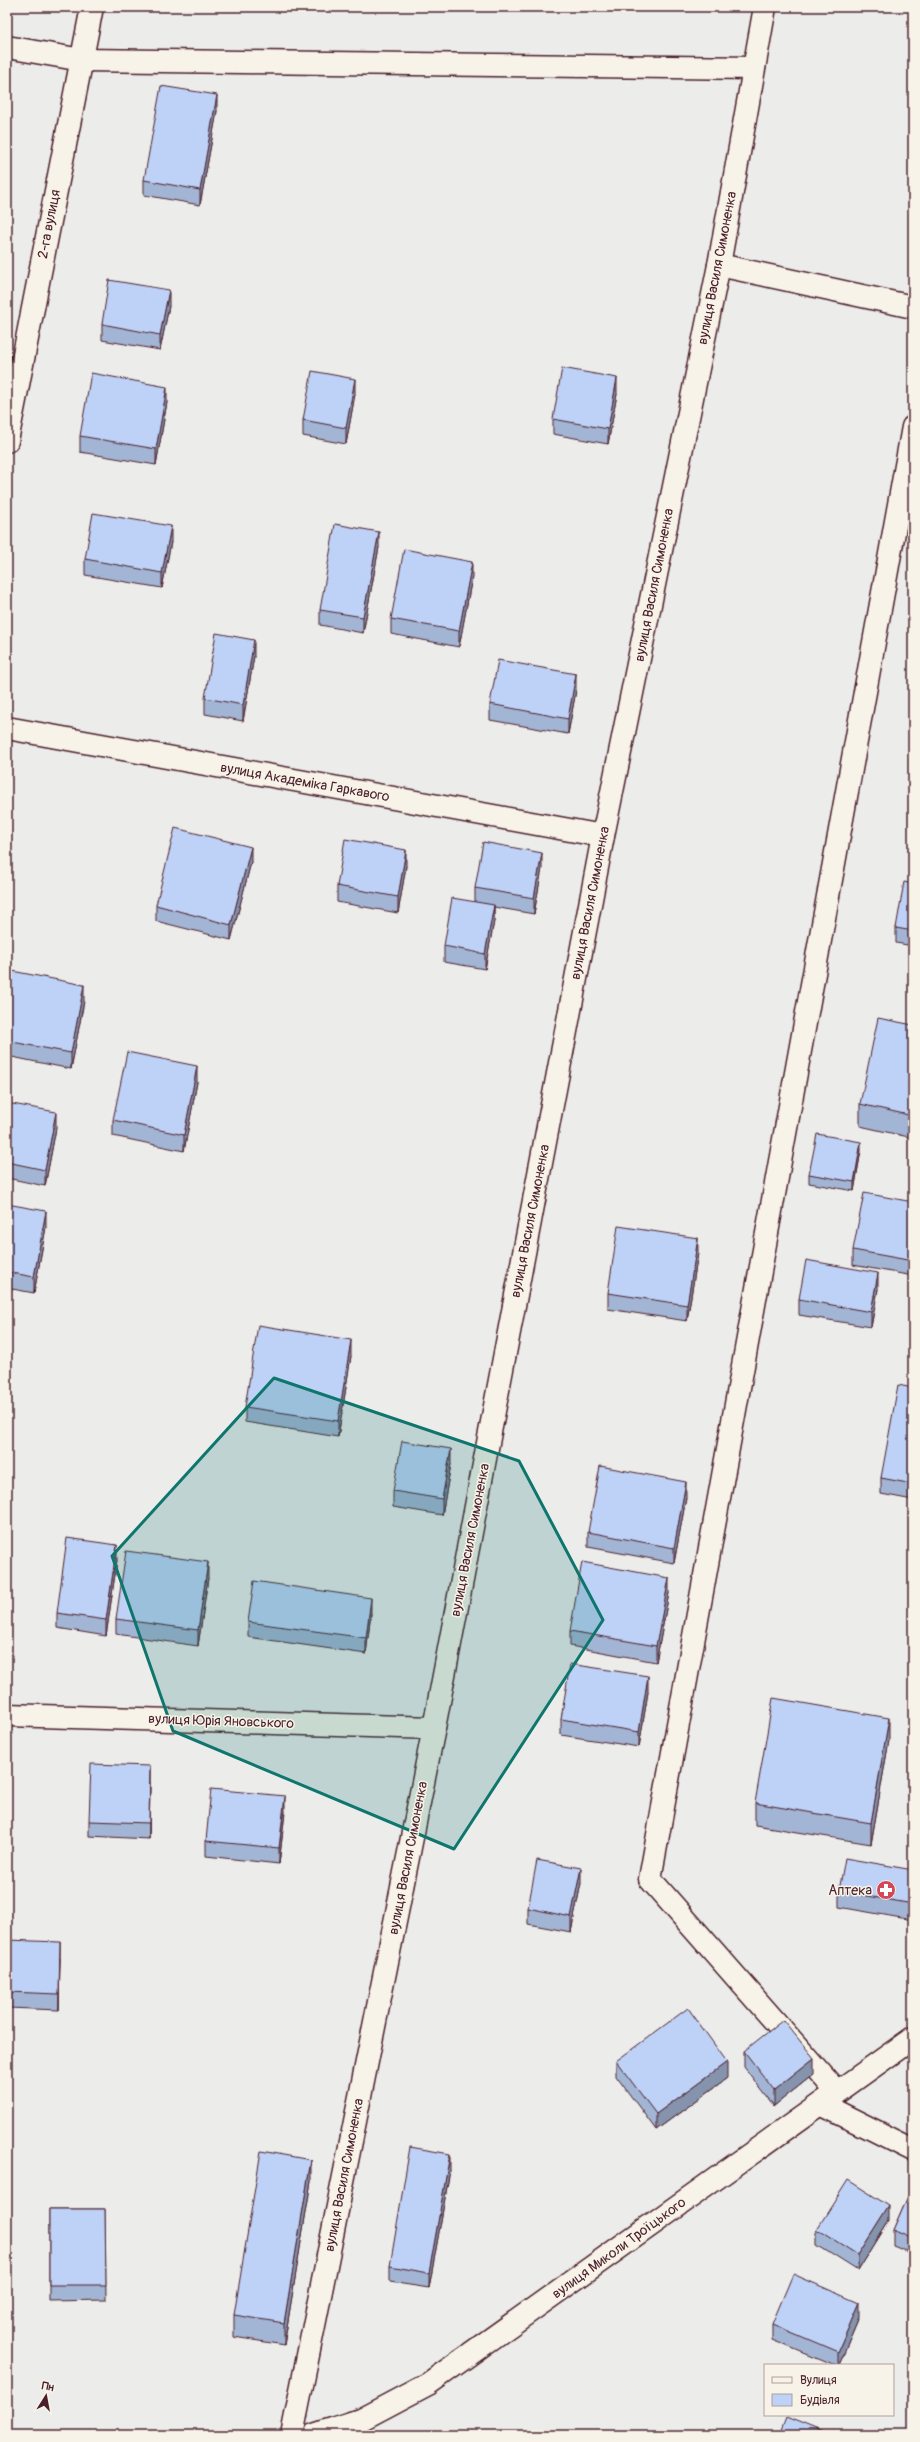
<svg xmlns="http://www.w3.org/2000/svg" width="920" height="2442" viewBox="0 0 920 2442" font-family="Pangolin,sans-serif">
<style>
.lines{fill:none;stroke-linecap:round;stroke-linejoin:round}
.street-casing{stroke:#4a1f2b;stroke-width:25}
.secondary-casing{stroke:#4a1f2b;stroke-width:25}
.street{stroke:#f7f3e8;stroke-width:22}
.secondary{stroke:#f7f3e8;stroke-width:22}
.wall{fill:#a3b5d4;stroke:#4a1f2b}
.shaded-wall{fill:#8593ad;stroke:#4a1f2b}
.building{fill:#bed2f7;stroke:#4a1f2b}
.marked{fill:#0f766e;fill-opacity:0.2;stroke:#0f766e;stroke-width:3;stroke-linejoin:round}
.labels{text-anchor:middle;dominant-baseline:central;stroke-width:3;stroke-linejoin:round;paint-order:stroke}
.street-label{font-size:14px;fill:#4a1f2b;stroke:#f7f3e8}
.poi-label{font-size:14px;fill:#4a1f2b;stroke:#f7f3e8;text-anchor:end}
</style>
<rect width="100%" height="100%" fill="#ececeb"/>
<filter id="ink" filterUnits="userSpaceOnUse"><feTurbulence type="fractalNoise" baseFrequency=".025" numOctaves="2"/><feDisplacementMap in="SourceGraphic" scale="8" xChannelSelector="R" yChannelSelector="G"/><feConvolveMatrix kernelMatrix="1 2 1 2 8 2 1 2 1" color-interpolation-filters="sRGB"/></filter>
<g filter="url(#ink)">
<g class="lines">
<defs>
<g id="street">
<path d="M7,47L82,60L754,68"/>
<path d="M719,265L913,307"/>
<path d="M7,441L92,7"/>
<path d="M7,728L603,836"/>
<path d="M7,1715L434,1728"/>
<path d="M837,2092L650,1879L913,427"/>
<path d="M821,2104L913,2150"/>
<path d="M292,2435L434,1728L603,836L719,265L765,7"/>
</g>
<path id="secondary" d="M314,2435L360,2420L428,2384L913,2038"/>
</defs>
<use href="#street" class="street-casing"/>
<use href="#secondary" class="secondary-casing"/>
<use href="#street" class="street"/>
<use href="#secondary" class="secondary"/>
</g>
<g class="wall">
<path d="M217,111L200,205L144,195V180Z"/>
<path d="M169,306L160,350L102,340V324Z"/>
<path d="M355,394L346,444L303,436V420Z"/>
<path d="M617,394L608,444L553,434V419Z"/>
<path d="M167,402L156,465L80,452V436Z"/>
<path d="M171,542L162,588L85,575V559Z"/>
<path d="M379,547L363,633L320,625V610Z"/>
<path d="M472,577L459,647L391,634V619Z"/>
<path d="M254,656L243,721L205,714V698Z"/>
<path d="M576,690L568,734L490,720V704Z"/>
<path d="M251,862L231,940L156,921V905Z"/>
<path d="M406,866L398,913L337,902V886Z"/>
<path d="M542,868L534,914L494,907V921L485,969L444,962V946L475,902V888Z"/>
<path d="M913,884V946L896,943V928Z"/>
<path d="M7,970L84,1001L71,1069L7,1056Z"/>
<path d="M913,1025V1138L860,1126V1104Z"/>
<path d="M197,1082L184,1151L113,1136V1120Z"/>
<path d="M7,1103L56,1128L45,1186L7,1178Z"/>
<path d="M861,1150L854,1191L809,1183V1174Z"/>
<path d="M913,1202V1276L853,1265V1250Z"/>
<path d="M7,1204L46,1227L34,1293L7,1288Z"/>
<path d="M698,1253L687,1321L608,1309V1293Z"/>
<path d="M878,1289L871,1327L799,1315V1299Z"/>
<path d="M351,1356L338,1437L245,1422V1407Z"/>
<path d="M913,1388V1500L881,1494V1478Z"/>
<path d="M451,1464L442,1515L393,1507V1491Z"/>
<path d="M686,1498L674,1563L588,1547V1532Z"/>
<path d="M117,1560L106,1636L57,1628V1613Z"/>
<path d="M208,1578L198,1646L116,1634V1619Z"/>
<path d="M669,1593L656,1662L570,1646V1631Z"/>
<path d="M371,1613L366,1654L248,1637V1622Z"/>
<path d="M648,1692L639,1747L561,1735V1719Z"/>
<path d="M889,1740L871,1844L755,1825V1803Z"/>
<path d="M150,1782L149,1839L89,1836V1821Z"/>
<path d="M285,1812L279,1864L206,1856V1841Z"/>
<path d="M913,1870V1920L839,1907V1891Z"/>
<path d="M581,1883L571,1932L528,1924V1908Z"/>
<path d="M7,1940L60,1958L59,2010L7,2008Z"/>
<path d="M744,2051L814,2074L774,2106L744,2067Z"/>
<path d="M616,2061L727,2078L656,2130L616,2076Z"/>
<path d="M450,2170L429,2288L390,2282V2266Z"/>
<path d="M311,2181L284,2345L234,2337V2315Z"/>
<path d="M913,2184V2254L893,2246V2230Z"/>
<path d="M49,2209H105L106,2300L49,2301Z"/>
<path d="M889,2221L858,2271L817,2245V2229Z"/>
<path d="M859,2318L839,2365H833L772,2340V2324Z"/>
</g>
<g class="shaded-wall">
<path d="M217,95V111L200,205V190Z"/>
<path d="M169,290V306L160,350V335Z"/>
<path d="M617,378V394L608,444V429Z"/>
<path d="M355,379V394L346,444V428Z"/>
<path d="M167,387V402L156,465V449Z"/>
<path d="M171,526V542L162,588V573Z"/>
<path d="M379,532V547L363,633V617Z"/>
<path d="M472,562V577L459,647V631Z"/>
<path d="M254,640V656L243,721V705Z"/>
<path d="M576,674V690L568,734V719Z"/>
<path d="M251,847V862L231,940V925Z"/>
<path d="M406,850V866L398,913V897Z"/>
<path d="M542,853V868L534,914V898Z"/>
<path d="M494,905V921L485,969V954Z"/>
<path d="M84,985V1001L71,1069V1053Z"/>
<path d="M197,1066V1082L184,1151V1135Z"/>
<path d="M56,1112V1128L45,1186V1170Z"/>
<path d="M861,1142V1150L854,1191V1182Z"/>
<path d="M46,1211V1227L34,1293V1277Z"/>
<path d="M698,1238V1253L687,1321V1305Z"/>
<path d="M878,1273V1289L871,1327V1312Z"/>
<path d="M351,1340V1356L338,1437V1421Z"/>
<path d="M451,1449V1464L442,1515V1499Z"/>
<path d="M686,1482V1498L674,1563V1548Z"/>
<path d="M117,1545V1560L106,1636V1620Z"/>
<path d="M208,1562V1578L198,1646V1630Z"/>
<path d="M669,1578V1593L656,1662V1646Z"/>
<path d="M371,1598V1613L366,1654V1638Z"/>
<path d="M648,1676V1692L639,1747V1732Z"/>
<path d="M889,1718V1740L871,1844V1823Z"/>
<path d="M150,1766V1782L149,1839V1823Z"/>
<path d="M285,1796V1812L279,1864V1848Z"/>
<path d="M581,1868V1883L571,1932V1917Z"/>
<path d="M60,1942V1958L59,2010V1994Z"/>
<path d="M814,2058V2074L774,2106V2090Z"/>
<path d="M727,2062V2078L656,2130V2114Z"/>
<path d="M450,2154V2170L429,2288V2273Z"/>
<path d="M311,2160V2181L284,2345V2323Z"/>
<path d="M889,2206V2221L858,2271V2255Z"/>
<path d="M859,2303V2318L839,2365H838V2352Z"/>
</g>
<g class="building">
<path d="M161,86L217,95L200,190L144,180Z"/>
<path d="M109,280L169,290L160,335L102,324Z"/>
<path d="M562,368L617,378L608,429L553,419Z"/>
<path d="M312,371L355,379L346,428L303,420Z"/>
<path d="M91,373L167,387L156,449L80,436Z"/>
<path d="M93,513L171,526L162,573L85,559Z"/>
<path d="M335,524L379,532L363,617L320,610Z"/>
<path d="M404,549L472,562L459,631L391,619Z"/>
<path d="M216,633L254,640L243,705L205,698Z"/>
<path d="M498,660L576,674L568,719L490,704Z"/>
<path d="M175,828L251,847L231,925L156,905Z"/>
<path d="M345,839L406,850L398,897L337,886Z"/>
<path d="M483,842L542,853L534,898L475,888Z"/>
<path d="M904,882L913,884V931L896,928Z"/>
<path d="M452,898L494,905L485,954L444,946Z"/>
<path d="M7,970L84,985L71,1053L7,1041Z"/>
<path d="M878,1018L913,1025V1116L860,1104Z"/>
<path d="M127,1052L197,1066L184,1135L113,1120Z"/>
<path d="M7,1103L56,1112L45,1170L7,1162Z"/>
<path d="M817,1134L861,1142L854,1182L809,1174Z"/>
<path d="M864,1193L913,1202V1261L853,1250Z"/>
<path d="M7,1204L46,1211L34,1277L7,1272Z"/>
<path d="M618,1226L698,1238L687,1305L608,1293Z"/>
<path d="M806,1260L878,1273L871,1312L799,1299Z"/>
<path d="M258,1325L351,1340L338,1421L245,1407Z"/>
<path d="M898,1385L913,1388V1484L881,1478Z"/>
<path d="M402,1441L451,1449L442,1499L393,1491Z"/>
<path d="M600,1466L686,1482L674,1548L588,1532Z"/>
<path d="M67,1538L117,1545L106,1620L57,1613Z"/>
<path d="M126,1551L208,1562L198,1630L116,1619Z"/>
<path d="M582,1562L669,1578L656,1646L570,1631Z"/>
<path d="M254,1581L371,1598L366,1638L248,1622Z"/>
<path d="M570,1664L648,1676L639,1732L561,1719Z"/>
<path d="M773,1698L889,1718L871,1823L755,1803Z"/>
<path d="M91,1764L150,1766L149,1823L89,1821Z"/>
<path d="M211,1789L285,1796L279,1848L206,1841Z"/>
<path d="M845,1858L913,1870V1904L839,1891Z"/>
<path d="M537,1860L581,1868L571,1917L528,1908Z"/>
<path d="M7,1940L60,1942L59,1994L7,1992Z"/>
<path d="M688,2008L727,2062L656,2114L616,2061Z"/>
<path d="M783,2020L814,2058L774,2090L744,2051Z"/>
<path d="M410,2147L450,2154L429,2273L390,2266Z"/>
<path d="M261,2151L311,2160L284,2323L234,2315Z"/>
<path d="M848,2180L889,2206L858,2255L817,2229Z"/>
<path d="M913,2184V2239L893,2230Z"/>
<path d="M49,2209H105L106,2285H49Z"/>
<path d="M793,2274L859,2303L838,2352L772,2324Z"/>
<path d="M787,2417L832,2435H780Z"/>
</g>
</g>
<path class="marked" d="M274,1378L519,1461L603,1620L454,1849L173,1731L112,1556Z"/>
<defs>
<symbol id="pharmacy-disc" viewBox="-11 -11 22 22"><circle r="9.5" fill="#d1495b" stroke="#f7f3e8"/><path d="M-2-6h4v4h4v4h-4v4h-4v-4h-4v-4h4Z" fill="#fff"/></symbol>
</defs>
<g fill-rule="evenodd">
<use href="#pharmacy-disc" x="875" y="1879" width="22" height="22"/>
</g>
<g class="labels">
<g class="street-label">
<text transform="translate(49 224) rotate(-79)">2-га вулиця</text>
<text transform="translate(717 268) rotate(-79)">вулиця Василя Симоненка</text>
<text transform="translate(654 585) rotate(-79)">вулиця Василя Симоненка</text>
<text transform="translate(305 782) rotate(10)">вулиця Академіка Гаркавого</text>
<text transform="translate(590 903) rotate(-79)">вулиця Василя Симоненка</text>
<text transform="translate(530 1221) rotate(-79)">вулиця Василя Симоненка</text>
<text transform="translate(470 1540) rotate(-79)">вулиця Василя Симоненка</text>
<text transform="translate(221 1721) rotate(2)">вулиця Юрія Яновського</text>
<text transform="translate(408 1858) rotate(-79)">вулиця Василя Симоненка</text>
<text transform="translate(344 2175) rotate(-79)">вулиця Василя Симоненка</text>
<text transform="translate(619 2248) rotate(-36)">вулиця Миколи Троїцького</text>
</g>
<g class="poi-label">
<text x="872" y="1890">Аптека</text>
</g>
</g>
<rect width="920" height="2442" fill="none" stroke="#f7f3e8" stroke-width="24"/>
<rect x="12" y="12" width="896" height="2418" fill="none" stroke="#4a1f2b" stroke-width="1.5" filter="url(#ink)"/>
<rect x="764" y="2364" width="130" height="52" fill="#f7f3e8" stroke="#b29e9c"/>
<rect x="772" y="2377" width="20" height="6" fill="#f7f3e8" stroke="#b29e9c"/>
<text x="800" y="2384" font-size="12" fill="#4a1f2b">Вулиця</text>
<rect x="772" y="2394" width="20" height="12" fill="#bed2f7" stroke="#b29e9c"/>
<text x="800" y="2404" font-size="12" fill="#4a1f2b">Будівля</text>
<g transform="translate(46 2396) rotate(11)" stroke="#f7f3e8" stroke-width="3" paint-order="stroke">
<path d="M0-3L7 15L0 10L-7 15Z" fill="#4a1f2b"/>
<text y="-6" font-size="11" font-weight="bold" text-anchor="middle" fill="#4a1f2b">Пн</text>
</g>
</svg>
